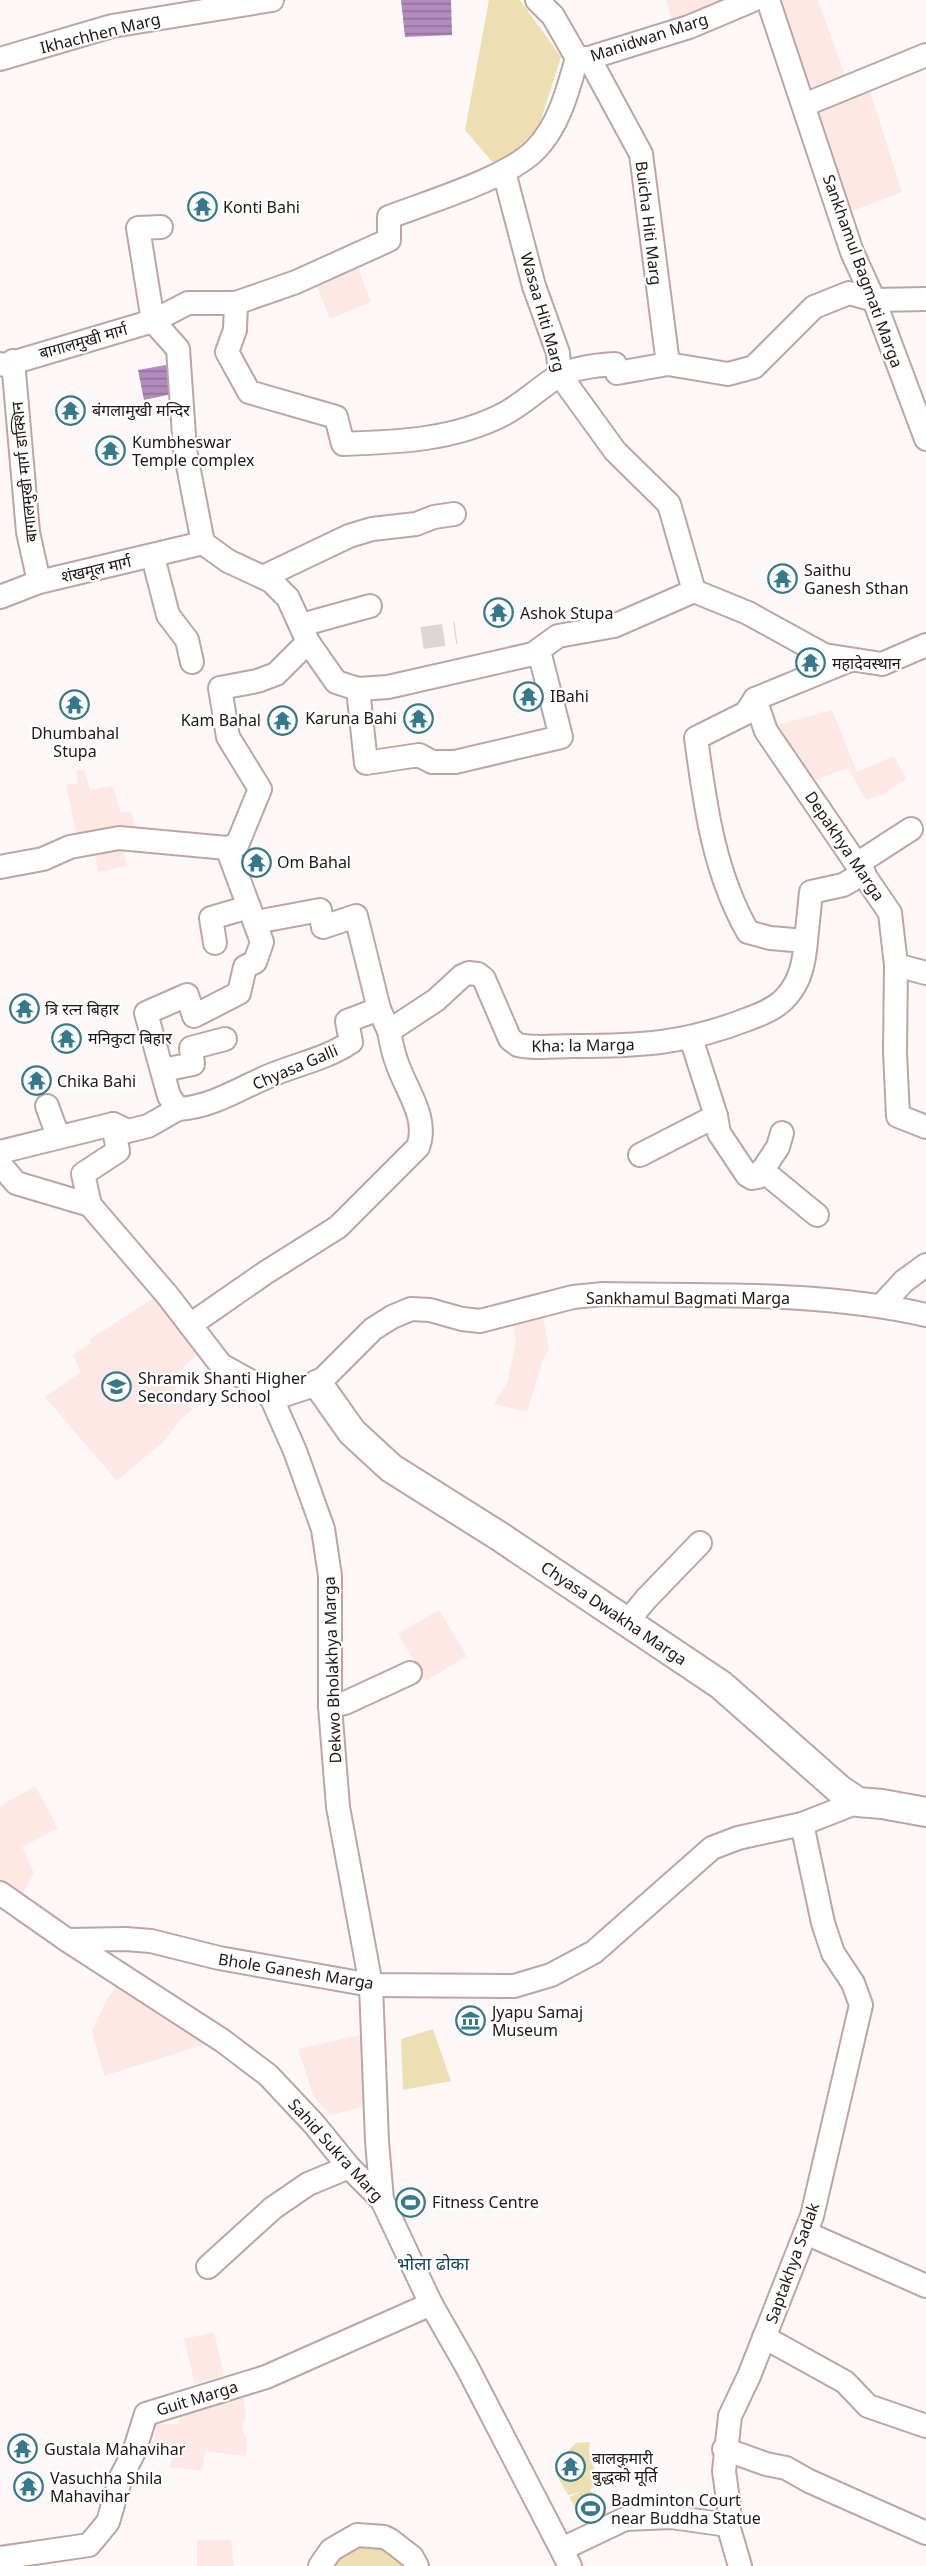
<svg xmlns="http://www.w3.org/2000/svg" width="926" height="2566" viewBox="0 0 926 2566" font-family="'Noto Sans','Noto Sans Devanagari',sans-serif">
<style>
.built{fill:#fde8e6}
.green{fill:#eddfb2}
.water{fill:url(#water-rules)}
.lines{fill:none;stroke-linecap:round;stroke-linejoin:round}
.minor-tunnel{stroke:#dcd6d5;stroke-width:22;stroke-dasharray:22 11;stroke-linecap:butt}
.minor-casing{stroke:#bda5a2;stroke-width:26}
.major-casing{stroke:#bda5a2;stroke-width:32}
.minor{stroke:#fff;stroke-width:22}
.major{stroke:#fff;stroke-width:28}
.labels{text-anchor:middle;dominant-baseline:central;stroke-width:4.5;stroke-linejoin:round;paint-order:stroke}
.street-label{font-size:16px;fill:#1f1716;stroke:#fff}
.poi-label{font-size:16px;fill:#1f1716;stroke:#fff;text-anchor:start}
.neighbourhood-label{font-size:18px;fill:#0d4653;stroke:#fff}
</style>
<defs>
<pattern id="water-rules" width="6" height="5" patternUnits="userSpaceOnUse" patternTransform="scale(1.5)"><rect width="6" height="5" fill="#b28abe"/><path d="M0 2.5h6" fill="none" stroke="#907099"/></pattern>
</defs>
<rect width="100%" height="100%" fill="#fdf8f7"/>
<g class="built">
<path d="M666,0H739L674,28Z"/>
<path d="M771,0H818L845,75L803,90Z"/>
<path d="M869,88L902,192L847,213L812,103Z"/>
<path d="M357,265L371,302L330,319L315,281Z"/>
<path d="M832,710L857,772L894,756L906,779L884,794L866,800L848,768L809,782L770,727Z"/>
<path d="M84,769L90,790L113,786L120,812L131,811L137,836L121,838L127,866L98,872L94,845L78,842L66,785L78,783L76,771Z"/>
<path d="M157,1296L201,1349L174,1378L177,1395L193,1409L180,1420L163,1442L117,1481L45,1397L81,1372L73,1355L90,1343V1339Z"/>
<path d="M543,1315L549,1350L543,1359L527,1412L494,1404L507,1384L516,1342L512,1321Z"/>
<path d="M439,1610L467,1656L426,1681L398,1634Z"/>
<path d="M35,1786L58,1828L22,1847L34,1873L22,1895L0,1880V1806Z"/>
<path d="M120,1982L215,2041L104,2076L92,2031L107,1999Z"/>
<path d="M369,2033L375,2104L330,2115L313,2095L298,2049Z"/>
<path d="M214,2332L224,2375L195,2384L184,2339Z"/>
<path d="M243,2394L246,2416L242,2429L247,2439L246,2456L205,2451L202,2471L170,2467L174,2449L154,2450L156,2424H178L185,2406Z"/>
<path d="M197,2540H231L234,2566H197Z"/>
</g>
<g class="green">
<path d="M489,0H520L561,57L538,129L518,151L495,165L465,130Z"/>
<path d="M433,2029L451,2081L403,2090L401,2039Z"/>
<path d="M590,2442C586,2462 598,2464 596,2485L590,2490L613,2521L590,2531L569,2497L581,2492L568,2495L556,2474L567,2460V2452L576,2443Z"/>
<path d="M349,2542L390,2545L406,2566H323Z"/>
</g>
<g class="water">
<path d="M401,0H451L452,35L405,37Z"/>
<path d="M166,365L172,394L144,400L138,370Z"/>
</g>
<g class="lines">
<path class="minor-tunnel" d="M422,638L456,633"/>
<defs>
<g id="minor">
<path d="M537,0L553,16L577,58"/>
<path d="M768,0L852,252L874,300L926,439"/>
<path d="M577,58H589L689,27L753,0"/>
<path d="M589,58L641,154L668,364"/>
<path d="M0,59L112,26L272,0"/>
<path d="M804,105L926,55"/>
<path d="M504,172L534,286L558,353L560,375L615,451L669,504L694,591"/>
<path d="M236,303L235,330L227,352L249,392L336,417L343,444C399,442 454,440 504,414C523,404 539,388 557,377C572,368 598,365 615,364L617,373L668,364L728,374L754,367L814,307L849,293L874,300L926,299"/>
<path d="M153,321L178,349L185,450L203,543"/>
<path d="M153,321L138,228L161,227"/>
<path d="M13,361L28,532L39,582"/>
<path d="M0,364L5,365L153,321L188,303H236L296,282L389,240V217C428,202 508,178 535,150C559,126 568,90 577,58"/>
<path d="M203,543L228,561L271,581L288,598L308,642L336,682L358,689L388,687L533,654L558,636L614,626L694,591L748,613L824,655L882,664L926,645"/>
<path d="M153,557L168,615L187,640L192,662"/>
<path d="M263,577L349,536L372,529L416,524L434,517L454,514"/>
<path d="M0,597L39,582L203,543"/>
<path d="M301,625L370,606"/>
<path d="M850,660L755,699L766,731L890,913L896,965L895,1052L898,1116L926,1127"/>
<path d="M358,689L366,763L419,755L432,762H455L561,737L539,651"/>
<path d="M755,699L746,713L696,738C705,805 714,873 748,932L770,938L806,941L811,892L843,885L864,873"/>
<path d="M227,848L262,942L255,962L245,967L239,993L194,1016L187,995L146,1013L169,1096L178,1109C212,1107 238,1089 269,1076C297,1064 326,1059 351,1042L347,1021L379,1009L389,1031"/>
<path d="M857,864L911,829"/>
<path d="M0,867L43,859L70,847L119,838L227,848L237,845L260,789L228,737L220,688L257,681L276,674L308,642"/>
<path d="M256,922L320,910L323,927L356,916L379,1009"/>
<path d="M215,943L211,918L249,907"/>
<path d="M896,965L926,973"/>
<path d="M691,1038L716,1116L719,1133L747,1175L752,1178L758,1177L778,1147L782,1133"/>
<path d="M163,1070L193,1064L191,1048L225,1039"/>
<path d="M47,1106L58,1136"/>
<path d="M0,1152L113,1124"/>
<path d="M640,1155L716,1116"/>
<path d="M0,1164L16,1183L90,1205L168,1296L221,1365L261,1387L272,1399L318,1384L373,1329L392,1317L411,1309L430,1310L462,1319L480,1321L573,1297L603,1294C710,1296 821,1291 926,1315"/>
<path d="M762,1170L817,1215"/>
<path d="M90,1205L83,1174L118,1151L113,1124L128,1131L148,1126L178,1109"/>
<path d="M882,1305L904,1281L926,1265"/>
<path d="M190,1325L265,1273L338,1227L418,1147C429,1118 406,1090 397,1063C393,1053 391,1042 389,1031L436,1000L462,976L469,973L478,974L484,979L510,1039L518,1045C535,1049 555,1046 573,1046C639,1046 685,1044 748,1019C762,1014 777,1008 787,996C801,980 804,962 806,941"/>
<path d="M272,1399L295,1451L323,1529L330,1576V1706L338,1807L371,1985L377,2141L382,2200"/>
<path d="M627,1622L646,1599L700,1543"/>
<path d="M330,1706L345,1703L410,1673"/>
<path d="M0,1893L67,1940L223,2041L268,2075L314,2124L349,2167L382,2200L431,2304L467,2367L570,2566"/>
<path d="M67,1940L125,1939L151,1941L219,1958L371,1985L514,1986L551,1975L594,1952L712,1848L738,1838L802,1824"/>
<path d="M806,2233L926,2286"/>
<path d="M208,2267L273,2208L308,2184L349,2167"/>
<path d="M764,2337L845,2382L868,2406L926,2426"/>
<path d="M724,2449L766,2464L786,2468L809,2481L926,2533"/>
<path d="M728,2525L740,2566"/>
<path d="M562,2549L625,2519L671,2517L728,2525L729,2507L724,2471L730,2416L749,2376L812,2216L861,2005L853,1983L833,1953L823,1923L802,1824L858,1802"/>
<path d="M0,2558L89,2545L108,2522L121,2477L134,2452L146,2414L266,2377L431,2304"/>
<path d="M320,2566L331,2550L357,2535L384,2537L390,2540L412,2557L417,2566"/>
</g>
<path id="major" d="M318,1384L352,1432L391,1468L499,1536L721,1685L840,1790L858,1802L882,1804L926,1812"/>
</defs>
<use href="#minor" class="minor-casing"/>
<use href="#major" class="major-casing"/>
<use href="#minor" class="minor"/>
<use href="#major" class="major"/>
</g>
<defs>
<symbol id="temple-ring" viewBox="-11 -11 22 22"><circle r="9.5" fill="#fff" stroke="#37798b" stroke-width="1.5"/><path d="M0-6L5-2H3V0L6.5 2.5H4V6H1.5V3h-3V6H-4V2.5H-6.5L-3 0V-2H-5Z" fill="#37798b"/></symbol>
<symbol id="school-ring" viewBox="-11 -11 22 22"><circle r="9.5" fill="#fff" stroke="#37798b" stroke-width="1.5"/><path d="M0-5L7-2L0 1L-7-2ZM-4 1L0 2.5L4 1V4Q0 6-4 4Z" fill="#37798b"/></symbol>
<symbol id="museum-ring" viewBox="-11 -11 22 22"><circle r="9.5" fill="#fff" stroke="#37798b" stroke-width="1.5"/><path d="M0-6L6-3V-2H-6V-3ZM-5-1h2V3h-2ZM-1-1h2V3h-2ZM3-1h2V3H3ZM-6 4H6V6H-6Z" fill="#37798b"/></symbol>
<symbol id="stadium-ring" viewBox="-11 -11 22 22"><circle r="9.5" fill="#fff" stroke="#37798b" stroke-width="1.5"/><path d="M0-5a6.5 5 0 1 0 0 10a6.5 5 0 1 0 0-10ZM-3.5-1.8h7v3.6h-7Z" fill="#37798b"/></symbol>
</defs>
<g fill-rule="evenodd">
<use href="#temple-ring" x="186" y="190" width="33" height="33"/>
<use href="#temple-ring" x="54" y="394" width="33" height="33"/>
<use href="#temple-ring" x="94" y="434" width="33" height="33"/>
<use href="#temple-ring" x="766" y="562" width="33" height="33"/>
<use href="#temple-ring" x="482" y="596" width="33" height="33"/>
<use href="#temple-ring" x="794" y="646" width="33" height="33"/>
<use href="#temple-ring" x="512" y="680" width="33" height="33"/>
<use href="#temple-ring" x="58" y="688" width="33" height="33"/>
<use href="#temple-ring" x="402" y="702" width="33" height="33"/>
<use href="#temple-ring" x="266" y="704" width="33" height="33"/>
<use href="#temple-ring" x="240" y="846" width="33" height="33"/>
<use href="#temple-ring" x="8" y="992" width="33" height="33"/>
<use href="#temple-ring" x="50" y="1022" width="33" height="33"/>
<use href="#temple-ring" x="20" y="1064" width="33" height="33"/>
<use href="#school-ring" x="100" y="1370" width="33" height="33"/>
<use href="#museum-ring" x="454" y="2004" width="33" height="33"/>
<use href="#stadium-ring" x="394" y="2186" width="33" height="33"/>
<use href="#temple-ring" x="6" y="2432" width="33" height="33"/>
<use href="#temple-ring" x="554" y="2450" width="33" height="33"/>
<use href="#temple-ring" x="12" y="2470" width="33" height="33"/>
<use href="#stadium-ring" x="574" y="2492" width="33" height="33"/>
</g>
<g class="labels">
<g class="street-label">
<text transform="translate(100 33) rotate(-14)">Ikhachhen Marg</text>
<text transform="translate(649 37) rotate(-18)">Manidwan Marg</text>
<text transform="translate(649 223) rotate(83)">Buicha Hiti Marg</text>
<text transform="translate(863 271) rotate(70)">Sankhamul Bagmati Marga</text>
<text transform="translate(543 312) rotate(74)">Wasaa Hiti Marg</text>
<text transform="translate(83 341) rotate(-16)">बागालमुखी मार्ग</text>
<text transform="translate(24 472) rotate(-96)">बागालमुखी मार्ग डाक्शिन</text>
<text transform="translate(96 569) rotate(-13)">शंखमूल मार्ग</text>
<text transform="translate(845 846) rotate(56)">Depakhya Marga</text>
<text transform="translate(583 1045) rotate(-1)">Kha: la Marga</text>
<text transform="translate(295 1067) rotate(-23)">Chyasa Galli</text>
<text x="688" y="1298">Sankhamul Bagmati Marga</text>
<text transform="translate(614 1613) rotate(34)">Chyasa Dwakha Marga</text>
<text transform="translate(332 1670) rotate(-92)">Dekwo Bholakhya Marga</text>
<text transform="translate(296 1971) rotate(9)">Bhole Ganesh Marga</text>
<text transform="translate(336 2150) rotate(48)">Sahid Sukra Marg</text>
<text transform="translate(792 2263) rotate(-70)">Saptakhya Sadak</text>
<text transform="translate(197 2398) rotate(-17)">Guit Marga</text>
</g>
<g class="poi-label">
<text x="223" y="207">Konti Bahi</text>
<text x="92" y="410">बंगलामुखी मन्दिर</text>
<text x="132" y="442">Kumbheswar<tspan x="132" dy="18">Temple complex</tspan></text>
<text x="804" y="570">Saithu<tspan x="804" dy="18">Ganesh Sthan</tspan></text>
<text x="520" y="613">Ashok Stupa</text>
<text x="832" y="663">महादेवस्थान</text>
<text x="550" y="696">IBahi</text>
<text x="397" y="718" text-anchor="end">Karuna Bahi</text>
<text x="261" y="720" text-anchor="end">Kam Bahal</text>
<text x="75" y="733" text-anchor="middle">Dhumbahal<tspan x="75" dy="18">Stupa</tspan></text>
<text x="277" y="862">Om Bahal</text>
<text x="45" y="1009">त्रि रत्न बिहार</text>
<text x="88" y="1038">मनिकुटा बिहार</text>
<text x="57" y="1081">Chika Bahi</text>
<text x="138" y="1378">Shramik Shanti Higher<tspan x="138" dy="18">Secondary School</tspan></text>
<text x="492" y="2012">Jyapu Samaj<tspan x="492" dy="18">Museum</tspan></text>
<text x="432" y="2202">Fitness Centre</text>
<text x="44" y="2449">Gustala Mahavihar</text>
<text x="592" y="2458">बालकुमारी<tspan x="592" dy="18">बुद्धको मूर्ति</tspan></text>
<text x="50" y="2478">Vasuchha Shila<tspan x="50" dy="18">Mahavihar</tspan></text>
<text x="611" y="2500">Badminton Court<tspan x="611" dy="18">near Buddha Statue</tspan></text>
</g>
<g class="neighbourhood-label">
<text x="433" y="2263">भोला ढोका</text>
</g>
</g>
</svg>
